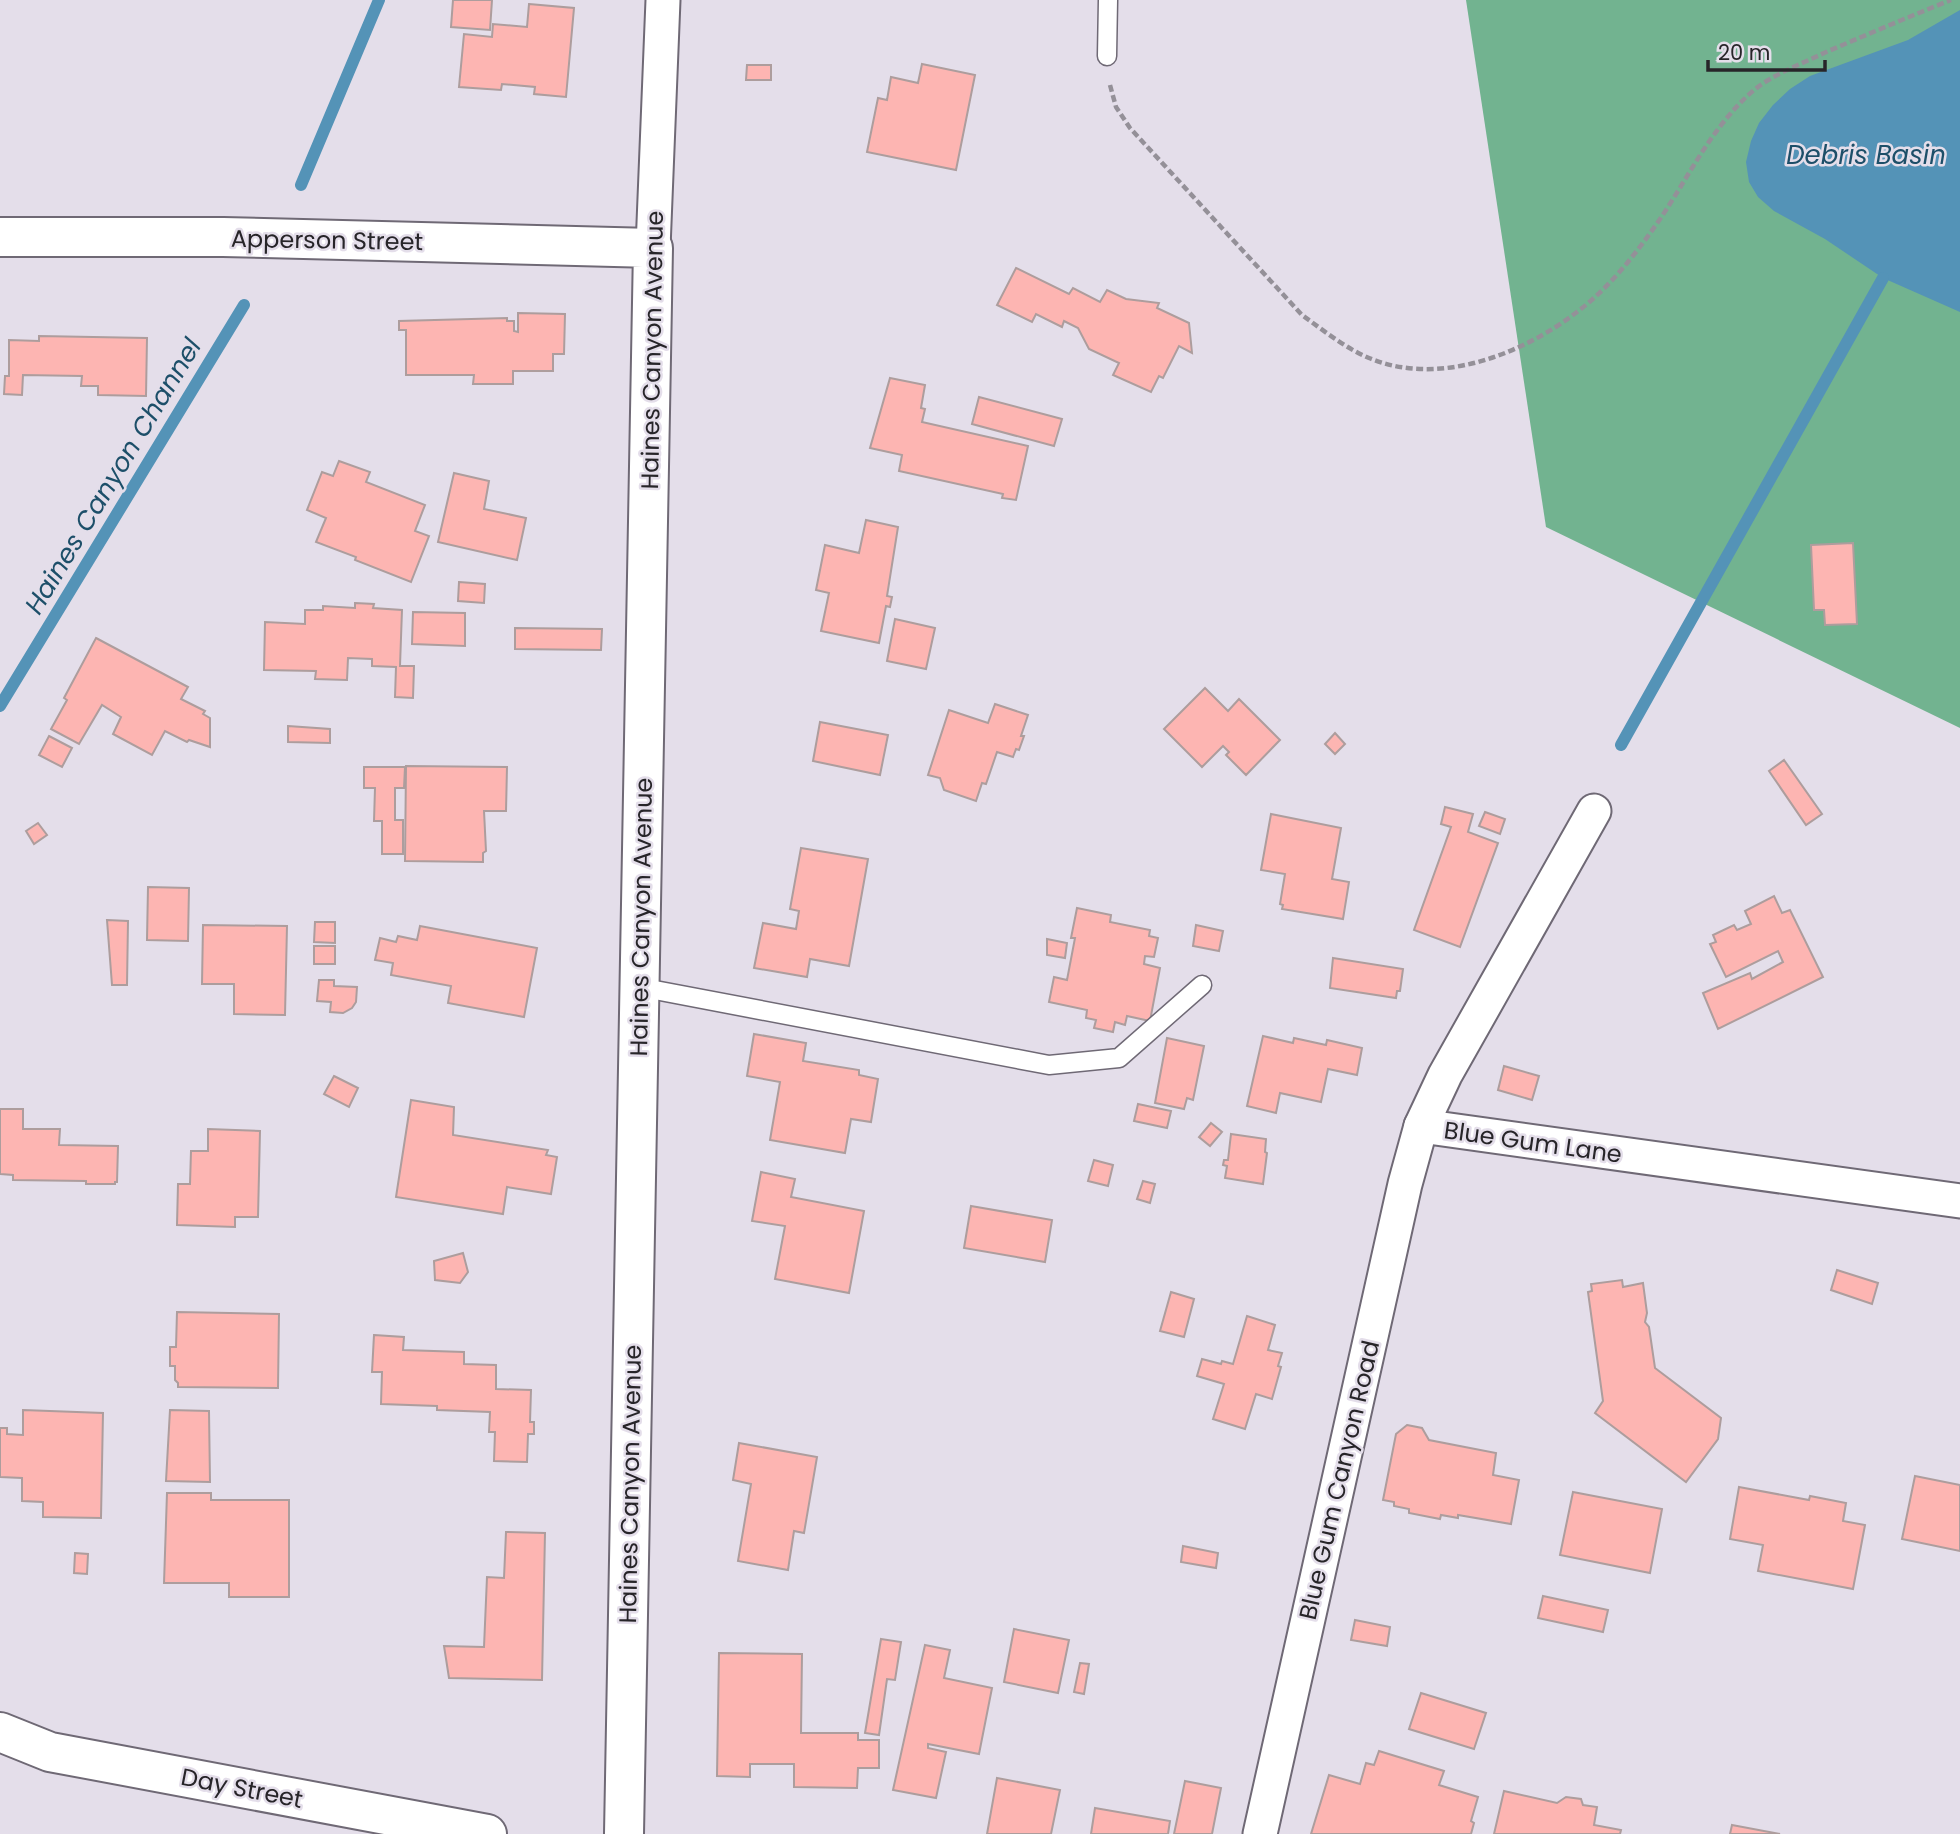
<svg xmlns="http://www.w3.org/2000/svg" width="1960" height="1834" viewBox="0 0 1960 1834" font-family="Poppins,sans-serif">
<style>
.forest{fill:#72b390}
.water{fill:#5493b7}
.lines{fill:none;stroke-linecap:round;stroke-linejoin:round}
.stream{stroke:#5493b7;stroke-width:12}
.building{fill:#fdb5b2;stroke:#ad9d9d;stroke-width:2}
.lane-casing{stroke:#6f6975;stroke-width:21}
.street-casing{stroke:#6f6975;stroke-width:37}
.secondary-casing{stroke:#6f6975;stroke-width:42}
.path{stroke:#949098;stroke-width:4.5;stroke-dasharray:7 3.5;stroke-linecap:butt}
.lane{stroke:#fff;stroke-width:18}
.street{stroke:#fff;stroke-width:33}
.secondary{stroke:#fff;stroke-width:38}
.labels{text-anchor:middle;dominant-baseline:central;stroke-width:5;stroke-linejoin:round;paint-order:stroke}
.street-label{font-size:24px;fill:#272529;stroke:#e4deea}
.water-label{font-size:26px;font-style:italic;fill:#1d4f69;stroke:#e4deea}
</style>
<rect width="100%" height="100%" fill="#e4deea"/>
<path class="forest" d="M1466,0H1960V728L1546,527Z"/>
<path class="water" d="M1960,10V312L1883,278L1825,239L1774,211L1758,197L1749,182L1746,162L1751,141L1759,123L1773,105L1790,89L1810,76L1908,40Z"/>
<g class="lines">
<g class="stream">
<path d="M301,185L379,0"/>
<path d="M0,706L244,305"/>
<path d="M1621,745L1883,278"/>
</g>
</g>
<g class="building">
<path d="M453,0H492L490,30L451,27Z"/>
<path d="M529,4L574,8L566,97L534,94L535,87L502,84L501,90L459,87L464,34L492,37L493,24L527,27Z"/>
<path d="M922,64L975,75L956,170L867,152L878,98L887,100L891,77L918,83Z"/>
<path d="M747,65H771V80H746Z"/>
<path d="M1016,268L1069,294L1073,288L1100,302L1107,290L1126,299L1159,303L1157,308L1189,323L1192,353L1179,346L1163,378L1159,376L1151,392L1113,375L1119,363L1089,349L1078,328L1064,321L1062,327L1036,314L1032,322L997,305Z"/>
<path d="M518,313L565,314L564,354H553V371H513V384H473L474,375H406V330H399V321L507,318V321H514V331L518,332Z"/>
<path d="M39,336L147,338L146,396L98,395V386H81L82,376L23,375L22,395L4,394L5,376H9V340L39,341Z"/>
<path d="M890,378L925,385L921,408L925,409L922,422L1028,446L1016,500L1002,498L1003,494L899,471L902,455L870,448Z"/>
<path d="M979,397L1062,419L1054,446L972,424Z"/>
<path d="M339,461L370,472L366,482L425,505L415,531L429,536L411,582L355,560L356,557L316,542L326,518L307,510L322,472L333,476Z"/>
<path d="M454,473L489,481L484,509L526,518L517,560L438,542Z"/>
<path d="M866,520L898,527L887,596L892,597L890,607L886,606L879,643L821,631L829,593L816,590L825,545L859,553Z"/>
<path d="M1853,543L1857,624L1825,625L1824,610H1814L1811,545Z"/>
<path d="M459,582L485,584L484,603L458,601Z"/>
<path d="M355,603L374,604L373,608L402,610L400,666H414L413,698L395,697L396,667L372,666V659L348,658L347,680L315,679L316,671L264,670L265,622L305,624V610H323V606L355,608Z"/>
<path d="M413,612L465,613V646L412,644Z"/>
<path d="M895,619L935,628L926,669L887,661Z"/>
<path d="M515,628L602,629L601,650L515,649Z"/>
<path d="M96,638L188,687L181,699L205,711L203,714L210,718V747L189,740L187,742L165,731L152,755L113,734L121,717L102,705L79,744L51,729L67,700L64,698Z"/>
<path d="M1205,688L1228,711L1239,699L1280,740L1246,775L1226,755L1229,752L1223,746L1202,767L1164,729Z"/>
<path d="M995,704L1028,715L1021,736H1024L1019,750L1016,749L1013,757L997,752L986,784L982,783L976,801L944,790L940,778L928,775L949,710L988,723Z"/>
<path d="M820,722L888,735L880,775L813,761Z"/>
<path d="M288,726L330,729V743L288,742Z"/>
<path d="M1335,733L1345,744L1335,754L1325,744Z"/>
<path d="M49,736L72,748L62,767L39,755Z"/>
<path d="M1784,760L1822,814L1806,825L1769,771Z"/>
<path d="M406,766L507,767L506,811H484L486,851L483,853V862L405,861Z"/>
<path d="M364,767H405L404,788H395V820H403V854H382V821H374L375,788H364Z"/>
<path d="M1445,807L1473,814L1468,832L1498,843L1460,947L1414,930L1451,827L1441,824Z"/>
<path d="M1485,812L1505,819L1500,834L1479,826Z"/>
<path d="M1271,814L1341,828L1332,879L1349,882L1343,919L1282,909L1283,905L1280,904L1285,874L1261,870Z"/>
<path d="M38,823L47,835L34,844L26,831Z"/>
<path d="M801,848L868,859L849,966L810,959L807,977L754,968L763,923L796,929L799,911L790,909Z"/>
<path d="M148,887L189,888L188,941L147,940Z"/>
<path d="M1774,896L1782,913L1790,910L1823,977L1718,1029L1703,993L1750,973L1752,979L1783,962L1778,951L1726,977L1710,944L1716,942L1713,935L1734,925L1737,930L1751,924L1745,911Z"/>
<path d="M1077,908L1111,915L1110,922L1150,930L1149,936L1158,938L1154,957L1145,956L1144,964L1160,968L1150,1021L1127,1016L1125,1025L1115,1022L1113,1032L1094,1028L1096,1020L1086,1018L1087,1010L1049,1002L1054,977L1067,980L1075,938H1071Z"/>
<path d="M107,920L128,921L127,985H112Z"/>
<path d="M315,922H335V943L314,942Z"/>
<path d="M203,925L287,926L285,1015L234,1014V984H202Z"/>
<path d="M1196,925L1223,931L1219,951L1193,946Z"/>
<path d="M420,926L537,948L524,1017L448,1003L451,986L391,975L393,963L375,960L380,938L396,942L398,936L417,940Z"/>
<path d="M1047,939L1067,943L1065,958L1047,955Z"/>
<rect x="314" y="946" width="21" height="18"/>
<path d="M1333,958L1403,969L1400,991H1397L1396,998L1330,988Z"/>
<path d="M319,980H334V986L357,987L356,1002L352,1008L343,1013L330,1012L331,1002L317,1001Z"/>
<path d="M754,1034L806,1043L803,1061L859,1070V1075L878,1079L871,1122L851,1119L845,1153L770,1140L780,1082L747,1076Z"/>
<path d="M1263,1036L1293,1043L1294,1038L1326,1045L1327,1040L1362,1048L1357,1075L1328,1069L1321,1102L1280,1093L1276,1113L1247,1106Z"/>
<path d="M1167,1038L1204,1046L1193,1100L1187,1098L1184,1109L1155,1103Z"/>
<path d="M1504,1066L1539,1076L1532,1100L1498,1090Z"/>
<path d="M334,1076L358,1088L349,1107L324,1094Z"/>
<path d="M411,1100L454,1107L453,1135L548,1150L546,1155L557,1157L551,1194L507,1187L503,1214L396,1197Z"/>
<path d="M1138,1104L1171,1111L1167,1128L1134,1121Z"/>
<path d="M0,1109H23V1129H60L59,1145L118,1146L117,1182H115V1184H86V1181L13,1180V1175L0,1174Z"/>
<path d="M1211,1123L1222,1132L1210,1146L1199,1137Z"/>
<path d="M208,1129L260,1131L258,1217H235V1227L177,1225L178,1184H190L191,1151H208Z"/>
<path d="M1231,1134L1266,1139L1265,1152L1267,1153L1263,1184L1225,1178L1227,1166L1223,1165L1224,1160H1228Z"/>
<path d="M1094,1160L1113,1165L1108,1186L1088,1181Z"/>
<path d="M761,1172L795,1179L791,1197L864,1211L849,1293L775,1279L785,1226L752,1221Z"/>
<path d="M1143,1181L1155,1184L1150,1203L1137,1199Z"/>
<path d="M971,1206L1052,1220L1045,1262L964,1248Z"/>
<path d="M463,1253L468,1272L460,1283L435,1280L434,1261Z"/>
<path d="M1837,1270L1878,1283L1872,1304L1831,1290Z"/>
<path d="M1622,1280L1623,1287L1643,1283L1647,1313L1645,1322L1649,1327L1655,1368L1721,1418L1718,1439L1686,1482L1595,1413L1603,1401L1588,1292L1592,1291L1591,1284Z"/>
<path d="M1171,1292L1194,1299L1184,1337L1160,1331Z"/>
<path d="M177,1312L279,1314L278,1388L178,1387V1383L175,1380V1366H170V1347H176Z"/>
<path d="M1247,1316L1275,1325L1268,1350L1282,1353L1278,1366L1281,1367L1272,1399L1256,1394L1245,1429L1213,1419L1224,1384L1197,1376L1202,1359L1221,1364L1222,1361L1233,1364Z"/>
<path d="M374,1335L404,1337L403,1350L464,1352V1364L496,1365V1389L531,1390L530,1422H534V1434H528L527,1462L494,1461L495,1432H489L490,1412L437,1410V1406L381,1404L382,1372H372Z"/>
<path d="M23,1410L103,1413L101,1518L43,1517V1502L22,1501V1478L0,1477V1428H7V1434L23,1435Z"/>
<path d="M170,1410L209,1411L210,1482L166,1481Z"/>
<path d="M1407,1425L1422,1428L1429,1440L1496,1453L1493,1475L1519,1480L1511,1524L1458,1515V1518L1441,1515L1440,1519L1409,1513V1509L1394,1506V1502L1383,1500L1396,1434Z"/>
<path d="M739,1443L817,1457L804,1533L794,1531L788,1570L738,1561L751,1484L733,1480Z"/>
<path d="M1915,1476L1960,1485V1551L1902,1539Z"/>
<path d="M1739,1487L1809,1500L1810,1496L1846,1503L1843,1521L1865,1525L1853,1589L1758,1571L1763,1545L1730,1539Z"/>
<path d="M1573,1492L1662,1509L1650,1573L1560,1555Z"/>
<path d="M167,1493H211V1500H289V1597H229V1583H164Z"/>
<path d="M506,1532L545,1533L542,1680L449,1678L444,1646L484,1647L487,1577L504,1578Z"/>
<path d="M1183,1546L1218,1553L1216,1568L1181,1562Z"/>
<path d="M75,1553L88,1554L87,1574L74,1573Z"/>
<path d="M1543,1596L1608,1610L1603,1632L1538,1618Z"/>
<path d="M1355,1620L1390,1627L1387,1646L1351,1640Z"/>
<path d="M1014,1629L1069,1640L1058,1693L1004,1682Z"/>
<path d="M881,1639L901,1642L895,1680L887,1679L879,1735L865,1733Z"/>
<path d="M925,1645L950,1650L944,1678L992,1688L979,1754L928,1744V1748L946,1752L936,1798L893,1790Z"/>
<path d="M719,1653L802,1654L801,1733H858V1740H879V1768H858L857,1788L794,1787V1764H750V1777L717,1776Z"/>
<path d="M1080,1663L1089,1664L1084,1694L1074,1692Z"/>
<path d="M1421,1693L1486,1713L1474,1749L1409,1729Z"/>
<path d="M1379,1751L1444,1771L1439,1785L1478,1797L1471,1821L1474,1823L1471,1834H1311L1329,1775L1360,1784L1366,1763L1374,1765Z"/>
<path d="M997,1778L1060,1790L1051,1834H987Z"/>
<path d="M1185,1781L1221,1788L1212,1834H1174Z"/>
<path d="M1504,1791L1557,1803L1566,1797L1581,1799L1583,1805L1597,1807L1594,1825L1621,1830L1620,1834H1494Z"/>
<path d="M1095,1808L1170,1821L1168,1834H1091Z"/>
<path d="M1732,1825L1780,1834H1730Z"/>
</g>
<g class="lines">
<defs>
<g id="lane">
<path d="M1107,56L1108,0"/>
<path d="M639,987L1049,1065L1119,1058L1202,985"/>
</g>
<g id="street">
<path d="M653,248L663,0"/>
<path d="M1421,1126L1960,1201"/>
<path d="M1260,1834L1405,1184L1421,1126L1445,1075L1594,811"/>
</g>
<g id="secondary">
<path d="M0,237H223L653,248L624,1834"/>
<path d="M0,1732L50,1752L487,1834"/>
</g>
</defs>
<use href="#lane" class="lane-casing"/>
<use href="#street" class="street-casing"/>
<use href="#secondary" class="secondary-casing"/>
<path class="path" d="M1110,85L1116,107L1130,128L1302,315C1323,330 1345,348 1369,358C1438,387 1521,355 1577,312C1609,288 1635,255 1658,222C1689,177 1711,127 1754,90C1774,74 1801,64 1824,53C1866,35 1908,17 1951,0"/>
<use href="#lane" class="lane"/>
<use href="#street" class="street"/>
<use href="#secondary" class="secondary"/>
</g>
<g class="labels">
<g class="street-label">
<text transform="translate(327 240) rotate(1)">Apperson Street</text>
<text transform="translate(652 350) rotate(-89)">Haines Canyon Avenue</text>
<text transform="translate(641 917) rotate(-89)">Haines Canyon Avenue</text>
<text transform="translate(1533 1142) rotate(8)">Blue Gum Lane</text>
<text transform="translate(1339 1480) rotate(-77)">Blue Gum Canyon Road</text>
<text transform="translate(630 1484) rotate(-89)">Haines Canyon Avenue</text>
<text transform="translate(242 1788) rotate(11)">Day Street</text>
</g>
<g class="water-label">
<text x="1866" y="155">Debris Basin</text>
<text transform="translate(113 476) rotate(-59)">Haines Canyon Channel</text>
</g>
</g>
<path d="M1708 60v10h117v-10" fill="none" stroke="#272529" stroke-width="3.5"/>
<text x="1718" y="60" font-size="21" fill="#272529" stroke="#e4deea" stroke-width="5" paint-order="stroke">20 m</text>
</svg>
